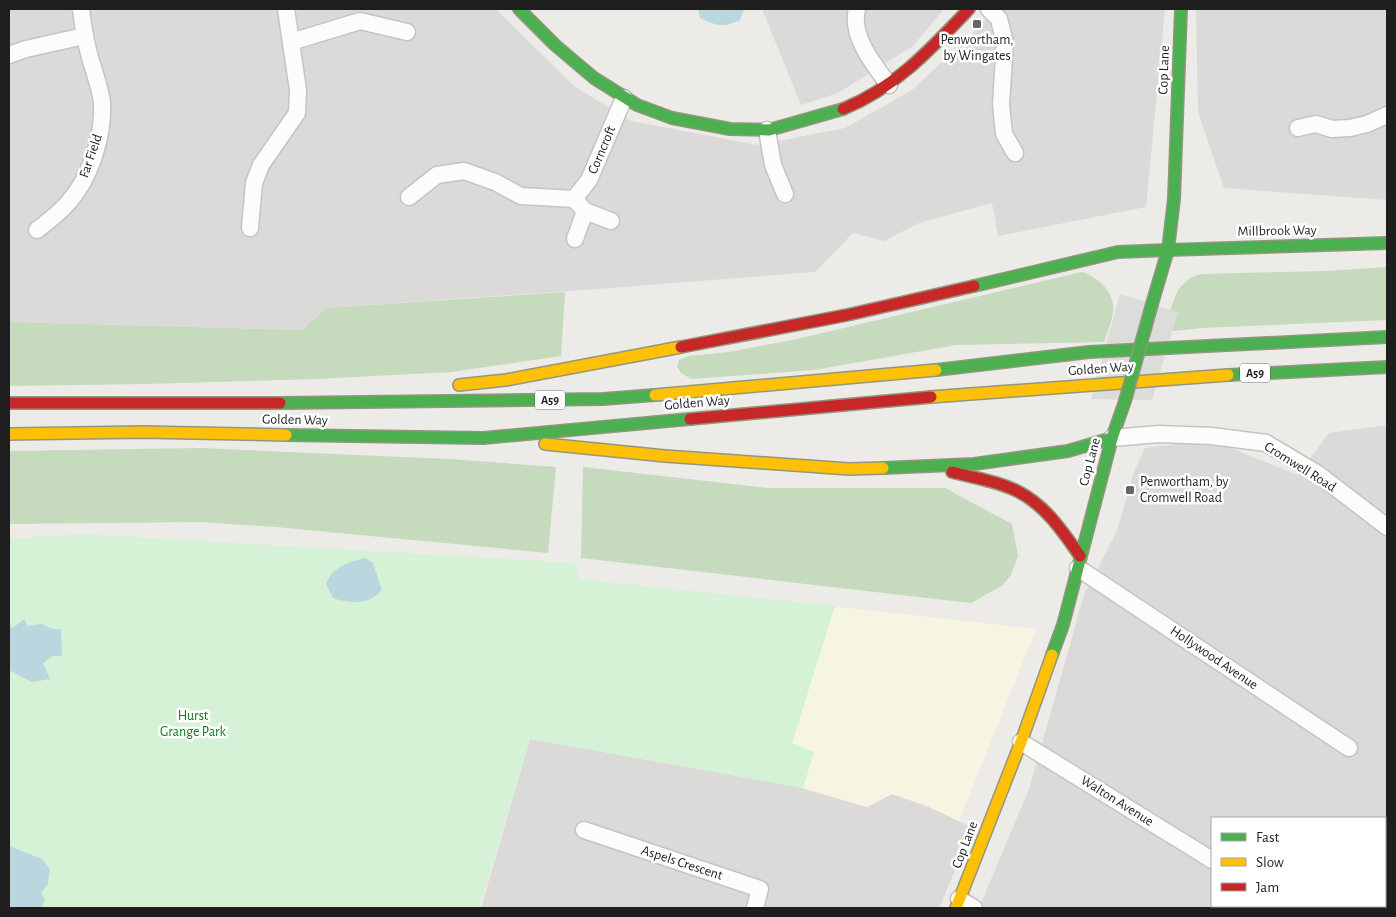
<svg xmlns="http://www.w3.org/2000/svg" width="1396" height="917" viewBox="0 0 1396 917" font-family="'Alegreya Sans',sans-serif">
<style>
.residential{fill:#dbdad8;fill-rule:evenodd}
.education{fill:#f5f5e2}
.forest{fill:#c6dabd}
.park{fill:#d5f2d6}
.water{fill:#bad7df}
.pier{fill:#dcdcda}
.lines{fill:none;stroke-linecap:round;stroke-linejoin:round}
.street-casing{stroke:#c5c4c3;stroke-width:19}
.fast-casing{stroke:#93967f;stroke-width:14}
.slow-casing{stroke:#93967f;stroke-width:14}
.jam-casing{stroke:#93967f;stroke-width:14}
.street{stroke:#fcfcfb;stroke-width:16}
.fast{stroke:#4caf50;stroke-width:11}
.slow{stroke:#ffc107;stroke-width:11}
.jam{stroke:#c62828;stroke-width:11}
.fast-bridge-casing{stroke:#93967f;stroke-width:14;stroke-linecap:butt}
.fast-bridge{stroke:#4caf50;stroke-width:11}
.poi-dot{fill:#666664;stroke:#fff;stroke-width:2}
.labels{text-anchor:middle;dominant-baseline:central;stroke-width:5;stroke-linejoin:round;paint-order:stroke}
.shield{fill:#fff;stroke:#626262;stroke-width:1}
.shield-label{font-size:12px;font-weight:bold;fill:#1e1e1e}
.poi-label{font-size:14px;fill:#1e1e1e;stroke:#fff}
.street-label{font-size:14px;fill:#1e1e1e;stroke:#fff}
.park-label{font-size:14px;fill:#0e7b1a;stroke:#fff}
</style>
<rect width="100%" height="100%" fill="#ecebe7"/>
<g class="residential">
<path d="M9,9H496L574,86L631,121L758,145L845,128L912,90L970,36L995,9H1165L1146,207L998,236L992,203L919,223L884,241L853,233L815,272L596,289L326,308L302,330L9,322Z"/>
<path d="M762,9H944L913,46L838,93L801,105Z"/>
<path d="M1196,9H1387V200L1224,188L1198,112Z"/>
<path d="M1387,425V908H979L1029,789L1084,595L1117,531L1134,472L1145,448L1185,443L1228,447L1298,475L1329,433ZM1212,818H1385V906H1212Z"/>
<path d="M530,739L795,786L867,807L892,794L927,806L973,828L939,908H481Z"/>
</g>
<path class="education" d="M579,579L940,618L1036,629L959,821L927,806L892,794L867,807L795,786L551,742Z"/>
<g class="forest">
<path d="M1387,267V320L1203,328L1165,332C1172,308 1173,281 1201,274L1327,271Z"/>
<path d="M1082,272C1098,277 1116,293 1113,312C1112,321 1107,332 1104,342L956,345L814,370L691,379L681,373L677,367L679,360L689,356L729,352L797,339Z"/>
<path d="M565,292L561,356L451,372L317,379L147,384L9,386V322L302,330L326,308Z"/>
<path d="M200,448L450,459L556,467L548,553L276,527L202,522L9,524V451Z"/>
<path d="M583,467L768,488H945L1012,524L1018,556L1011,575L1003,585L971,603L581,558Z"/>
</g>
<path class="park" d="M81,534L576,563L579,579L835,606L792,743L814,752L803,788L530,739L479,908H9V539Z"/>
<g class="water">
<path d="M698,9H744L740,20C723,28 717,26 700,18Z"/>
<path d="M365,558L373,563L382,590C370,605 350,604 333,598L326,584C332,567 349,562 365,558Z"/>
<path d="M24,619L28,626L42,624L53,629H61L62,656H53L43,663L50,679L32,682L9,670V626L13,628Z"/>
<path d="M9,846L42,859L50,869L48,884L41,893L45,899L42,908H9Z"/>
</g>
<path class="pier" d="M1120,294L1178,312L1152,400L1091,399Z"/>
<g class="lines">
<defs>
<g id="street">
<path d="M857,9C850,36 874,65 889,85"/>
<path d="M989,9L999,19L1005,43L1001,104L1004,134L1015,153"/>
<path d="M291,42L360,21L407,32"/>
<path d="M9,55L26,49L84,36"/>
<path d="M1298,128L1316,124L1332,129L1350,128L1367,124L1387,115"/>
<path d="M767,130L773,165L785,194"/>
<path d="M409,197L437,175L464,171L495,182L521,196L574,199L589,180L624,98"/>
<path d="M574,199L585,211L575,239"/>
<path d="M585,211L611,221"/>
<path d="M250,228L254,183L261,165L297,113L298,90L286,9"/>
<path d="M37,230C47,222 58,214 66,205C90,180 104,136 102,102C100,88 95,74 91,61C86,44 83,27 81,9"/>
<path d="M1112,438L1159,434L1212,436L1266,443L1318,474L1387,527"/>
<path d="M1078,568L1349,748"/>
<path d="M1021,742L1212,860"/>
<path d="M584,830L760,889L755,908"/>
<path d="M959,899L974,908"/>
<path d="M1288,906L1292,908"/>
</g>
<g id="fast">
<path d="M519,9L555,45L594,78L637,105L672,118L730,129L769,130L843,109"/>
<path d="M1168,250L1387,243"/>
<path d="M974,286L1118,252L1168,250"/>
<path d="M1152,304L1168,250L1174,199L1181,9"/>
<path d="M936,370L1089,352L1387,337"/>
<path d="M1228,375L1387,367"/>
<path d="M280,403L603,399L655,395"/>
<path d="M286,435L483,438L690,419"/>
<path d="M883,468L974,464L1068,451L1112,438"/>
<path d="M1052,655L1063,625L1112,438L1125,401"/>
</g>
<g id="slow">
<path d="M459,385L506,380L681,347"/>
<path d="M655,395L936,370"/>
<path d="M931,397L1228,375"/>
<path d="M9,434L143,432L286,435"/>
<path d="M545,444L665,456L849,469L883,468"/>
<path d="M956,908L1021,742L1052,655"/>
</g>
<g id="jam">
<path d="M843,109C895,88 931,49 969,9"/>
<path d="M681,347L847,315L974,286"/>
<path d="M9,403H280"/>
<path d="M690,419L931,397"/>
<path d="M952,472C974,478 998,481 1019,492C1046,506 1063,532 1080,556"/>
</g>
</defs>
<use href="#street" class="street-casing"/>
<use href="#fast" class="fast-casing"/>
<use href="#slow" class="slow-casing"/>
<use href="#jam" class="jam-casing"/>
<use href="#street" class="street"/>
<use href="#fast" class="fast"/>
<use href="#slow" class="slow"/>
<use href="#jam" class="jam"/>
<defs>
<path id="fast-bridge" d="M1125,401L1152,304"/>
</defs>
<use href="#fast-bridge" class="fast-bridge-casing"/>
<use href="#fast-bridge" class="fast-bridge"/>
</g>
<g class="poi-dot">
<rect x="972" y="19" width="10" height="10" rx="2.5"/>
<rect x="1125" y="485" width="10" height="10" rx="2.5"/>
</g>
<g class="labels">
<g class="shield">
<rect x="1240" y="363.5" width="30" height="19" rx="4"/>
<rect x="535" y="390.5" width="30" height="19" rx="4"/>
</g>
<g class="shield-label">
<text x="1255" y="373">A59</text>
<text x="550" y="400">A59</text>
</g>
<g class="poi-label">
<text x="977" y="40">Penwortham,<tspan x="977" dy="16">by Wingates</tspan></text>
<text x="1140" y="482" text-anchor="start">Penwortham, by<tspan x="1140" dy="16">Cromwell Road</tspan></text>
</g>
<g class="street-label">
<text transform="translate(1164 70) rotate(-88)">Cop Lane</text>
<text transform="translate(602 150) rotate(-67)">Corncroft</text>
<text transform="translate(91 156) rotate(-71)">Far Field</text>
<text transform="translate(1277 231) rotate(-1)">Millbrook Way</text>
<text transform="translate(1101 369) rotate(-4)">Golden Way</text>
<text transform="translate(697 403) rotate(-5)">Golden Way</text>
<text transform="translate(295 420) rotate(1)">Golden Way</text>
<text transform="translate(1090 462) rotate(-75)">Cop Lane</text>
<text transform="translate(1300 467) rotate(32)">Cromwell Road</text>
<text transform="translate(1214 658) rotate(34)">Hollywood Avenue</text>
<text transform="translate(1117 801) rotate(32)">Walton Avenue</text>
<text transform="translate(965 845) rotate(-69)">Cop Lane</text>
<text transform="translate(682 863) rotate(18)">Aspels Crescent</text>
</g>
<g class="park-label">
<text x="193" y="716">Hurst<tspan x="193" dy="16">Grange Park</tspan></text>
</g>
</g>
<rect width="1396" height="917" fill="none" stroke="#1e1e1e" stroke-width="20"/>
<rect x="1211" y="817" width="175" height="90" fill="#ffffff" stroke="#a5a5a5"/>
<rect x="1221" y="833" width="25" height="8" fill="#4caf50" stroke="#a5a5a5"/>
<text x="1256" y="842" font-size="15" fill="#1e1e1e">Fast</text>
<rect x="1221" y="858" width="25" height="8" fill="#ffc107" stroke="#a5a5a5"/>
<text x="1256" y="867" font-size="15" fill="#1e1e1e">Slow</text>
<rect x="1221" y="883" width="25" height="8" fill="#c62828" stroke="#a5a5a5"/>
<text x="1256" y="892" font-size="15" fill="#1e1e1e">Jam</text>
</svg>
